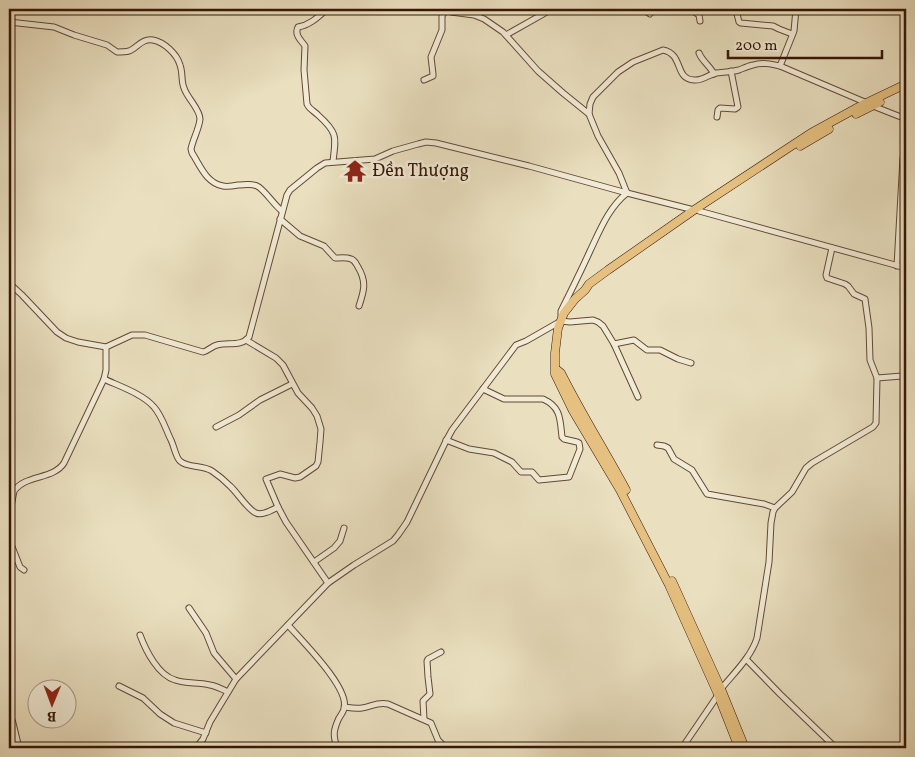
<svg xmlns="http://www.w3.org/2000/svg" width="915" height="757" viewBox="0 0 915 757" font-family="Vollkorn,serif">
<style>
.lines{fill:none;stroke-linecap:round;stroke-linejoin:round}
.minor-casing{stroke:#624835;stroke-width:7}
.highway-casing{stroke:#351607;stroke-width:9}
.minor{stroke:#f1ebd6;stroke-width:5}
.highway{stroke:#e5c080;stroke-width:8}
.labels{text-anchor:middle;dominant-baseline:central;stroke-width:5;stroke-linejoin:round;paint-order:stroke}
.poi-label{font-size:18px;fill:#351607;stroke:#f1ebd6;text-anchor:start}
</style>
<rect width="100%" height="100%" fill="#eae0c0"/>
<filter id="stains"><feTurbulence type="fractalNoise" baseFrequency=".004" numOctaves="4"/><feColorMatrix values="0 0 0 0 .2 0 0 0 0 .09 0 0 0 0 .02 0 0 0 .5 -.17"/></filter>
<radialGradient id="worn" r=".72"><stop offset=".6" stop-color="#630" stop-opacity="0"/><stop offset="1" stop-color="#630" stop-opacity=".3"/></radialGradient>
<g class="lines">
<defs>
<g id="minor">
<path d="M327,9C318,17 310,25 298,27C294,35 301,40 305,46L304,70L307,104C309,109 314,111 318,115C338,133 336,137 333,161"/>
<path d="M446,9L451,12L474,15L484,19L503,32L538,71L563,93L589,114L598,136L619,173L627,193"/>
<path d="M642,9L650,14"/>
<path d="M695,9L696,13L699,15L700,21"/>
<path d="M720,9L736,10L739,22L741,23L773,26L779,29L792,34"/>
<path d="M9,22L54,27L74,35L107,45L117,52C121,52 125,52 129,51C137,48 142,38 153,40C164,42 177,54 180,65C183,73 181,81 184,88C187,98 200,109 200,119C199,129 193,139 191,149L192,153C200,165 206,183 223,186C227,187 233,186 238,185C244,185 251,183 257,186C264,189 274,205 282,211"/>
<path d="M506,35L552,9"/>
<path d="M699,53C702,61 710,66 714,74"/>
<path d="M780,66L794,31L796,9"/>
<path d="M424,80L433,76V74L431,57L442,30V16L446,9"/>
<path d="M873,106L906,119"/>
<path d="M589,114L590,104L593,97L618,72L633,62L663,50C684,54 674,79 694,80C702,81 708,75 716,73C723,72 731,72 739,70C744,68 748,66 753,65C762,62 771,64 780,66L867,103"/>
<path d="M717,117L718,110L720,108L735,109L738,107L731,71"/>
<path d="M699,211L906,268"/>
<path d="M280,219L300,236L324,246L335,258C340,258 346,257 351,259C355,260 356,264 358,267C367,282 364,291 359,306"/>
<path d="M897,266L903,158L906,146"/>
<path d="M9,283L22,295L57,332L66,338L78,342L106,347L132,335H145L203,352C208,351 212,346 217,345C228,342 241,347 249,337L287,195L290,190L317,168L325,163L375,159L393,151L418,144L426,142L436,143L529,166L627,193"/>
<path d="M561,316V311C571,291 581,271 590,251C600,230 609,207 627,193L694,210"/>
<path d="M246,340L276,358L283,365L298,393L312,408L317,416L321,429L320,442L318,462L316,466L300,477L295,478L280,474L266,479L278,507L286,522L328,583"/>
<path d="M614,344L634,340L647,350H660L678,359L691,363"/>
<path d="M877,378L902,376L906,375"/>
<path d="M104,379C119,386 143,394 154,407C162,416 166,430 171,440C174,446 176,458 180,461C187,468 203,465 212,471C218,475 225,481 230,486C237,492 248,510 256,513C262,516 272,510 278,507"/>
<path d="M216,427L239,415L260,400L292,384"/>
<path d="M446,440L469,449L494,453L512,462L521,472H532L539,480L569,477L580,449L579,443L577,442L564,439L562,437C560,419 561,407 543,399H504L483,389"/>
<path d="M657,445L664,446L668,448L674,459L692,470L707,494L764,504L775,508"/>
<path d="M9,517L14,491C26,474 53,480 64,463L104,379L106,370V347"/>
<path d="M9,539L20,567L24,570"/>
<path d="M314,562L334,548L340,541L344,528"/>
<path d="M189,608L206,633L214,653L236,679"/>
<path d="M288,625C301,640 350,688 344,708C344,711 341,715 339,718C333,731 333,735 337,748"/>
<path d="M140,635C146,651 158,675 175,680C186,684 198,682 210,685C216,686 222,689 228,692"/>
<path d="M746,659L780,694L836,748"/>
<path d="M119,686L143,698L160,714L174,723L206,733"/>
<path d="M721,689C734,673 751,657 757,638L769,562L771,523L773,512L775,508L792,492L806,468L812,463L873,427L876,423L877,378L870,360L869,328L865,299L854,294L848,286L845,284L827,278L826,275L832,248"/>
<path d="M345,707C351,708 356,709 362,708C373,706 377,702 388,704L431,723L438,740L446,748"/>
<path d="M9,712L13,723L19,748"/>
<path d="M424,719L423,701L430,694L428,677L427,661L428,659L441,652"/>
<path d="M196,748L203,739L210,722L236,679L328,583L354,565L393,541L398,535L407,522L445,443L452,430L516,345L526,341L561,321L570,322L593,320L598,322L603,326L614,344L638,397"/>
<path d="M586,748H593"/>
<path d="M682,748L718,695"/>
</g>
<g id="highway">
<path d="M856,114L880,102"/>
<path d="M800,146L829,129"/>
<path d="M556,369L561,373C581,413 605,451 626,490"/>
<path d="M672,581L721,689L745,748"/>
<path d="M739,748L717,692L669,585L620,490L573,411L555,374V353L558,328L564,313L575,299L585,290L589,284L608,270L694,210L811,133L864,104L906,84"/>
</g>
</defs>
<use href="#minor" class="minor-casing"/>
<use href="#highway" class="highway-casing"/>
<use href="#minor" class="minor"/>
<use href="#highway" class="highway"/>
</g>
<defs>
<symbol id="temple-bare" viewBox="-9 -9 18 18"><path d="M0-6L5-2H3V0L6.5 2.5H4V6H1.5V3h-3V6H-4V2.5H-6.5L-3 0V-2H-5Z" fill="#8f2418" stroke="#f1ebd6" stroke-width="2.5" paint-order="stroke"/></symbol>
</defs>
<g fill-rule="evenodd">
<use href="#temple-bare" x="339" y="155" width="32" height="32"/>
</g>
<g class="labels">
<g class="poi-label">
<text x="372" y="171">Đền Thượng</text>
</g>
</g>
<rect width="915" height="757" fill="none" stroke="#eae0c0" stroke-width="30"/>
<rect x="10" y="10" width="895" height="737" fill="none" stroke="#351607" stroke-width="2.5"/>
<rect x="15" y="15" width="885" height="727" fill="none" stroke="#351607"/>
<g transform="translate(52 704) rotate(181)"><circle r="24" fill="#f1ebd6" stroke="#a69683"/>
<path d="M0-4L9 19L0 12L-9 19Z" fill="#8f2418"/>
<text y="-8" font-size="14" font-weight="bold" text-anchor="middle" fill="#351607">B</text>
</g>
<path d="M728 50v8h154v-8" fill="none" stroke="#351607" stroke-width="2.5"/>
<text x="735" y="50" font-size="15" fill="#351607" stroke="#f1ebd6" stroke-width="4" paint-order="stroke">200 m</text>
<rect width="100%" height="100%" filter="url(#stains)"/>
<rect width="100%" height="100%" fill="url(#worn)"/>
</svg>
